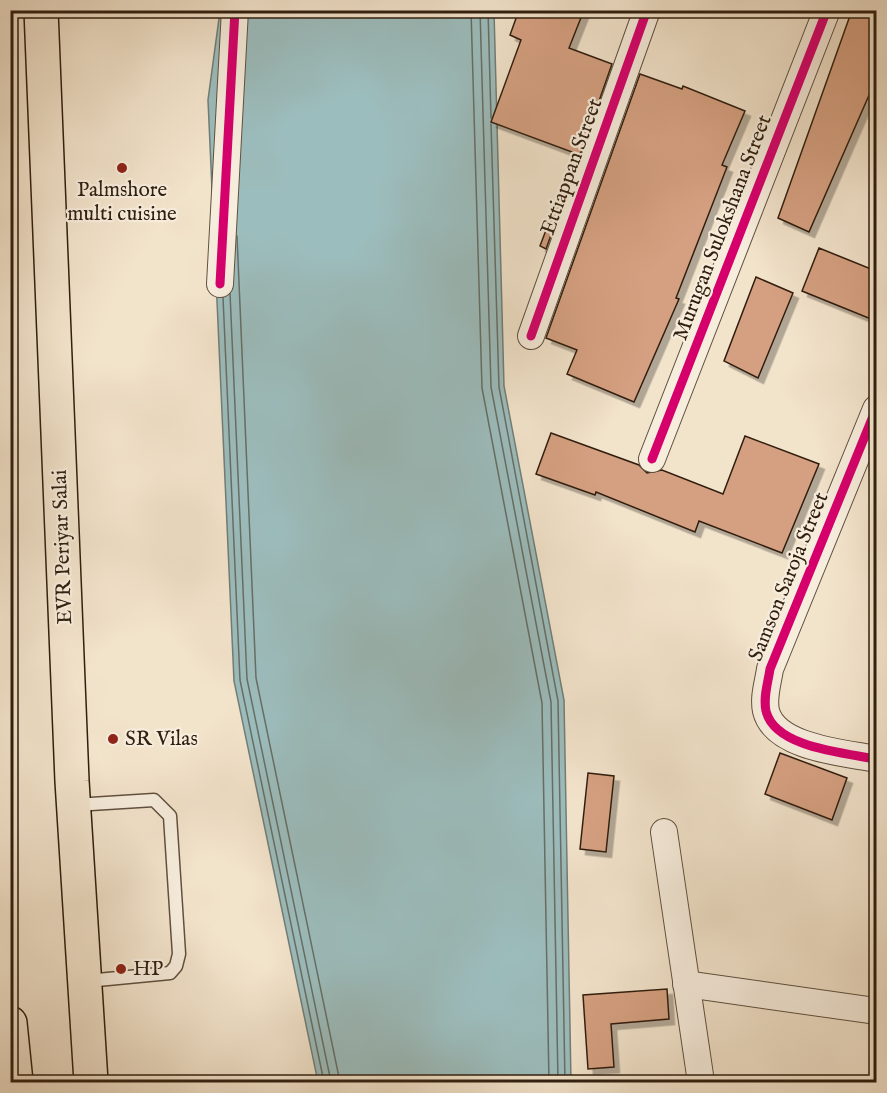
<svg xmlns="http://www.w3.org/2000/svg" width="887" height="1093" viewBox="0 0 887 1093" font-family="'IM FELL English',serif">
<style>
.water{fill:#9cbdbd;stroke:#717e77;stroke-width:1.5}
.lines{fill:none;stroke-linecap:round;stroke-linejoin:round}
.shore{stroke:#666e66;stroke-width:1.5}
.building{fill:#d5a081;stroke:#301f0f;stroke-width:1.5;filter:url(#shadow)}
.lane-casing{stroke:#60503e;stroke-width:15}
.street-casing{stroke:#60503e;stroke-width:28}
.primary-casing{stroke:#301f0f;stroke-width:36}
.lane{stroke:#f7eddd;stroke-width:12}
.street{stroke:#f7eddd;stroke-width:26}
.primary{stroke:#f2e3cb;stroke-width:33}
.cycleway-casing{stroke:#f7eddd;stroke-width:13}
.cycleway{stroke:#d6006c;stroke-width:9}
.poi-dot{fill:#8f2418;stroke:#f7eddd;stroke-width:2}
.labels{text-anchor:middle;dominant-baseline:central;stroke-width:4.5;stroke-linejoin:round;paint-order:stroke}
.street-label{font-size:21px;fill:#301f0f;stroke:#f7eddd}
.poi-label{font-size:21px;fill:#301f0f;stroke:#f7eddd;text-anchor:start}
</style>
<defs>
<filter id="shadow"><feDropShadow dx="5.5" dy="5.5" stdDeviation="0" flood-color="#0004"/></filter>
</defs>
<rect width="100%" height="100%" fill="#f2e3cb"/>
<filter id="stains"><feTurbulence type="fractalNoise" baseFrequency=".00333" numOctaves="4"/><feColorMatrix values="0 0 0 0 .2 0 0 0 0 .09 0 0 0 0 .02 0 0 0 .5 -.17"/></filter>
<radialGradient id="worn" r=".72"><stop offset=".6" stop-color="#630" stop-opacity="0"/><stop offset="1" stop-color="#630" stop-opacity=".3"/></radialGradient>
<path class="water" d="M220,11H494L504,386L564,700L571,1082H318L234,681L208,100Z"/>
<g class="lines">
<g class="shore">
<path d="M471,10L482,388L542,703L549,1082"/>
<path d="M480,10L491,387L551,702L558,1082"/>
<path d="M488,10L491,118"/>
<path d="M491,124L499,387L558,701L565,1082"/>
<path d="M237,236L256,678L340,1082"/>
<path d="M230,293L247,679L331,1082"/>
<path d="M223,297L240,680L324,1082"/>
</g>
</g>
<g class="building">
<path d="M519,10H584L569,48L612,64L580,155L491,122L521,40L510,35Z"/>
<path d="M852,10H876V96L870,93L809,232L778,218Z"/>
<path d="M640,74L682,89L683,86L745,111L722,165L727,167L676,298L679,299L634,402L567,374L577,350L546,338Z"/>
<path d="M557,201L562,204L546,249L540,246Z"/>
<path d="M819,248L876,271V307L871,319L802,291Z"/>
<path d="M756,277L793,293L758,378L724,361Z"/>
<path d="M551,433L639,465L647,473L662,470L723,494L745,436L819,464L782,553L699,521L695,532L596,492L595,495L536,474Z"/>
<path d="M780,753L847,778L832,820L765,794Z"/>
<path d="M588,773L614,776L606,852L580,849Z"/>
<path d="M667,989L669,1019L611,1024L614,1067L588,1069L583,995Z"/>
</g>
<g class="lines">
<defs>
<path id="lane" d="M75,805L154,800L170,816L179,954L176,966L170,973L87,981"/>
<g id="street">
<path d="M220,284L235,10"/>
<path d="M531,336L647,10"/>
<path d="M876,409L770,669C768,683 763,697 766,711C775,748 846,753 876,759"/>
<path d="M652,459L827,10"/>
<path d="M664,832L701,1082"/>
<path d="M686,984L876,1011"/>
</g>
<g id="primary">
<path d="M41,10L72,781L91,1082"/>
<path d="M10,1023L16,1082"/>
</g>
</defs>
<use href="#lane" class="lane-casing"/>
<use href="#street" class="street-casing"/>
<use href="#primary" class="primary-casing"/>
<use href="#lane" class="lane"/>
<use href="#street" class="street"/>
<use href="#primary" class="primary"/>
<defs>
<g id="cycleway">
<path d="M220,284L235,10"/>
<path d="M531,336L647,10"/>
<path d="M876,409L770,669C768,683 763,697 766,711C775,748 846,753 876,759"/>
<path d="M652,459L827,10"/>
</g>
</defs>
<use href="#cycleway" class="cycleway-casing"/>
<use href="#cycleway" class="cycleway"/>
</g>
<g class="poi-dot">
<circle cx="122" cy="168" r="6"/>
<circle cx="113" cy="739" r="6"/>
<circle cx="121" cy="969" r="6"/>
</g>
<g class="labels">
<g class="street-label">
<text transform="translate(572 167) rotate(-70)">Ettiappan Street</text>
<text transform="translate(723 228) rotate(-69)">Murugan Sulokshana Street</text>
<text transform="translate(63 547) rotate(-92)">EVR Periyar Salai</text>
<text transform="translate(789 577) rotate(-68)">Samson Saroja Street</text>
</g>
<g class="poi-label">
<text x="122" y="190" text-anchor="middle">Palmshore<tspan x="122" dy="24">multi cuisine</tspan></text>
<text x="125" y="739">SR Vilas</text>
<text x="133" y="969">HP</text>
</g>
</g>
<rect width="887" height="1093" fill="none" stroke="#f2e3cb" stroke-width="36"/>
<rect x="12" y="12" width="863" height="1069" fill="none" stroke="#301f0f" stroke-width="3"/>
<rect x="18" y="18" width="851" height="1057" fill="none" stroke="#301f0f" stroke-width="1.5"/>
<rect width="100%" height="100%" filter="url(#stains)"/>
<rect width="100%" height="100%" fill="url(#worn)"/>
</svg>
